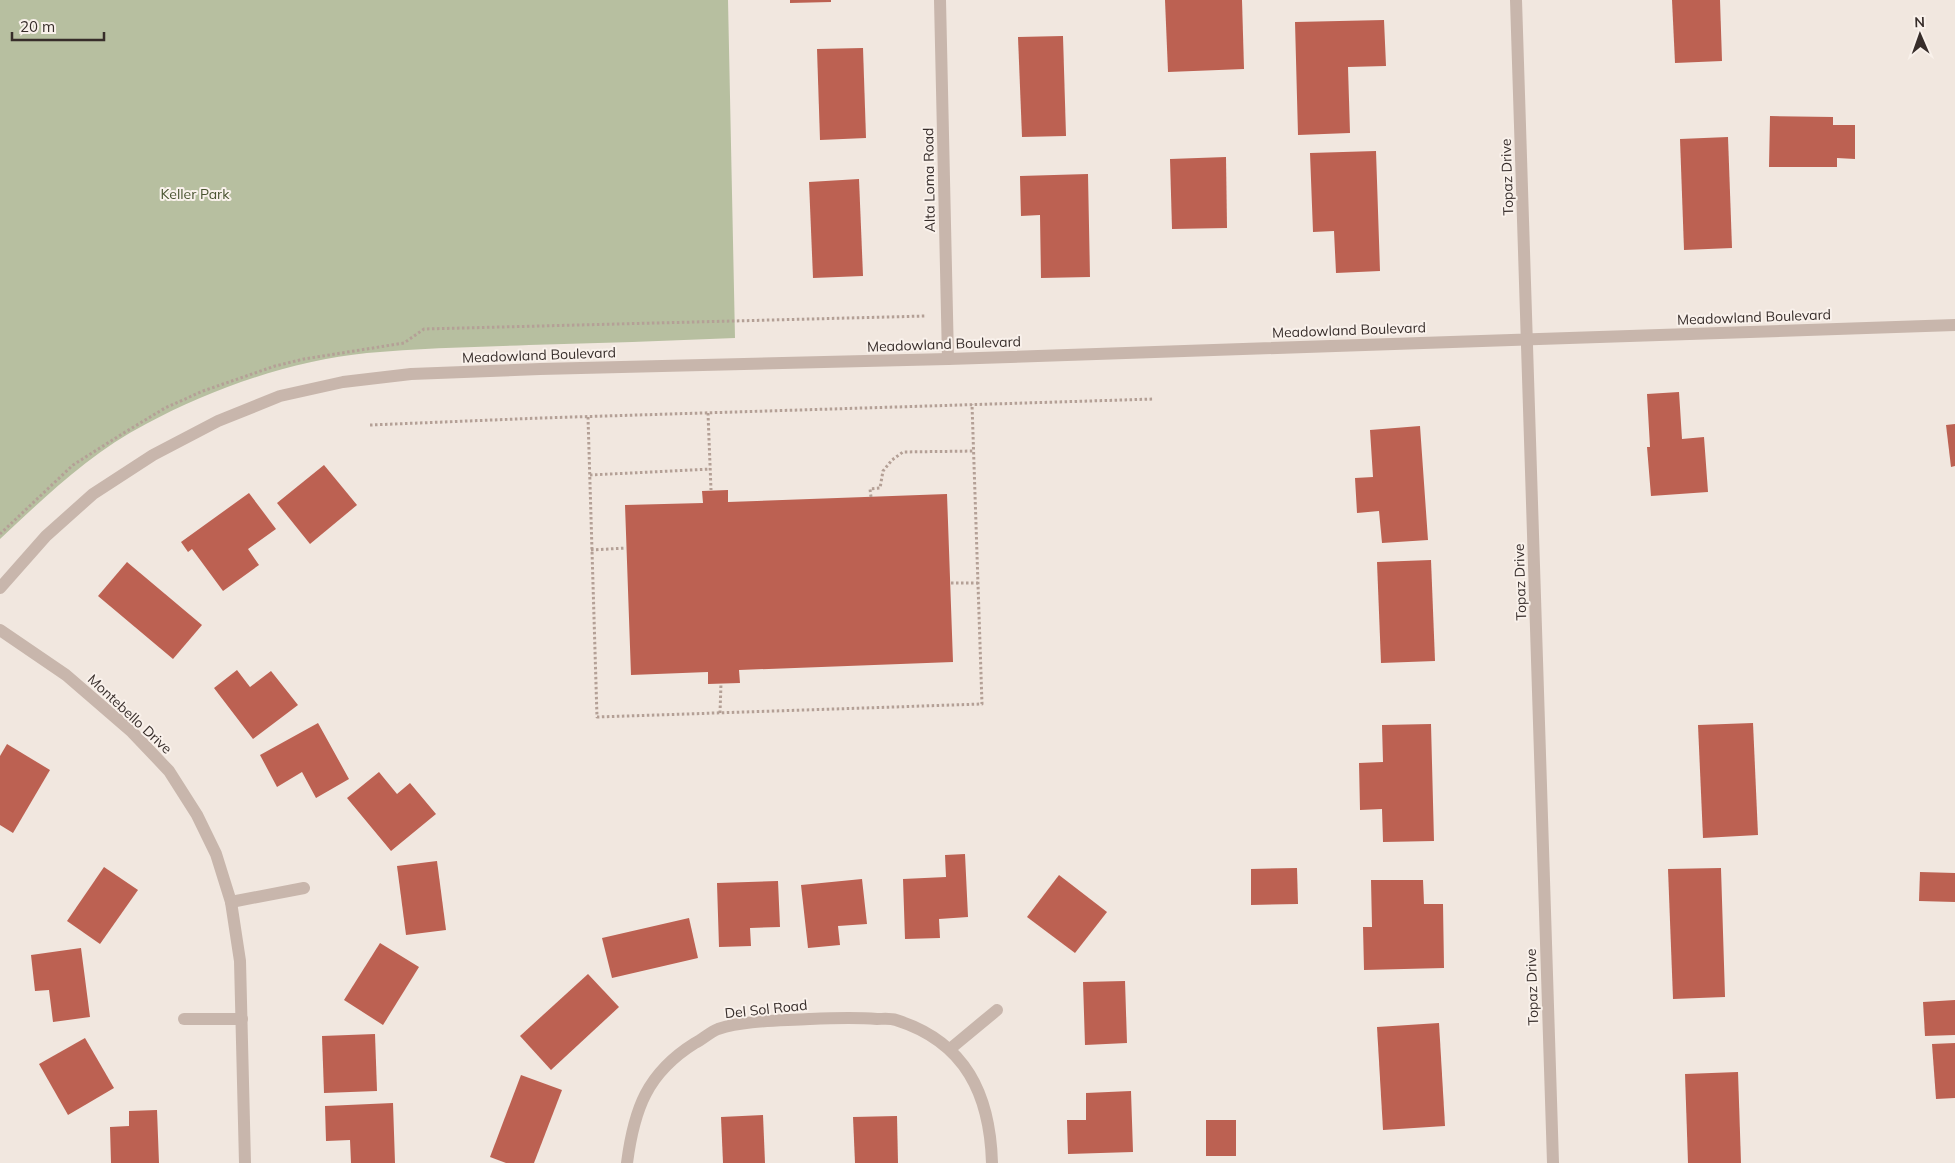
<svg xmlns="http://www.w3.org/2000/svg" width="1955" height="1163" viewBox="0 0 1955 1163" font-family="Mulish,sans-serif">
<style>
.green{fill:#b7bfa0}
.building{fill:#bc6152}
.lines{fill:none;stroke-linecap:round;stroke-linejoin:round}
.path{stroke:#b4a096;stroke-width:3;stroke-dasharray:2.5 2.5;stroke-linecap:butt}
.minor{stroke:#c8b6ac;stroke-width:12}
.labels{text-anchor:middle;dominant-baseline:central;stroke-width:4;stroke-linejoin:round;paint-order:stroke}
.street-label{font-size:14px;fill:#372d2a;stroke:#f9f1eb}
.park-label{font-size:14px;fill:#495330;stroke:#f9f1eb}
</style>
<rect width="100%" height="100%" fill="#f1e7df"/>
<path class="green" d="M0,0H728L735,338C667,341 598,343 529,345C475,347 421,348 367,353C291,361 213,388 146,424C90,453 45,497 0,539Z"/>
<g class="building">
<path d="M790,0H831V2L790,3Z"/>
<path d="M1165,0H1242L1244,69L1168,72Z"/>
<path d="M1672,0H1720L1722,61L1675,63Z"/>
<path d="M1384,20L1386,66L1348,67L1350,133L1298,135L1295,22Z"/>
<path d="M1063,36L1066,136L1022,137L1018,37Z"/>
<path d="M863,48L866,138L820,140L817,49Z"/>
<path d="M1770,116L1833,117V125H1855V159L1837,158V167H1769Z"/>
<path d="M1728,137L1732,248L1684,250L1680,139Z"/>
<path d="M1376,151L1380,271L1336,273L1334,231L1313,232L1310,153Z"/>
<path d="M1226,157L1227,228L1172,229L1170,159Z"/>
<path d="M1088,174L1090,277L1041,278L1040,215L1021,216L1020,176Z"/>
<path d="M859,179L863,276L813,278L809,182Z"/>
<path d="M1679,392L1682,439L1704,437L1708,492L1651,496L1647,447H1650L1647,394Z"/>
<path d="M1955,424V466L1951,467L1946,425Z"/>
<path d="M1420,426L1428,540L1382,543L1379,511L1357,513L1355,478L1373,477L1370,430Z"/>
<path d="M324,465L357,505L310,544L277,503Z"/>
<path d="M728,490V502L947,494L953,662L739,670L740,683L708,684V672L631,675L625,505L703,503L702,491Z"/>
<path d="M249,493L276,529L248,549L259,565L223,591L192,549L188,552L181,542Z"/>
<path d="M1431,560L1435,661L1381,663L1377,562Z"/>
<path d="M127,562L202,625L173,659L98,596Z"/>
<path d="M237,670L250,687L271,671L298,705L253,739L214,688Z"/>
<path d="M318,723L349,779L316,798L302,772L277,787L260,755Z"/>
<path d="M1753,723L1758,835L1703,838L1698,725Z"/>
<path d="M1431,724L1434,841L1383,842L1382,809L1360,810L1359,763L1383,762L1382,725Z"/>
<path d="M7,744L50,770L13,833L0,825V756Z"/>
<path d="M379,772L397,794L410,783L436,814L391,851L347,798Z"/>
<path d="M965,854L968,917L939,919L940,938L905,939L903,879L946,877L945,855Z"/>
<path d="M437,861L446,930L406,935L397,866Z"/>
<path d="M104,867L138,890L100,944L67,921Z"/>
<path d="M1297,868L1298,904L1251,905V869Z"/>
<path d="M1721,868L1725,997L1673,999L1668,869Z"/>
<path d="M1920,872L1955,873V902L1919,901Z"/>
<path d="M1059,875L1107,912L1075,953L1027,917Z"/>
<path d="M862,879L867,924L838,926L840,945L808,948L801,885Z"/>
<path d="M1371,880H1423L1424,904H1443L1444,968L1364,970L1363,927H1372Z"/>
<path d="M778,881L780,927L750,928L751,946L719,947L717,883Z"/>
<path d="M689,918L698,958L612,978L602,938Z"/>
<path d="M380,943L419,967L383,1025L344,1000Z"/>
<path d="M81,948L90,1017L53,1022L49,990L35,991L31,955Z"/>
<path d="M588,974L619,1007L551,1070L520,1036Z"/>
<path d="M1125,981L1127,1043L1085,1045L1083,982Z"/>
<path d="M1955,1000V1035L1925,1036L1923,1002Z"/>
<path d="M1439,1023L1445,1126L1383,1130L1377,1027Z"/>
<path d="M375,1034L377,1091L324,1093L322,1036Z"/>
<path d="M85,1038L114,1088L68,1115L39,1064Z"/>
<path d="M1955,1043V1098L1936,1099L1932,1044Z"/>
<path d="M1738,1072L1741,1163H1688L1685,1074Z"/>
<path d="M521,1075L562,1090L534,1163H506L490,1157Z"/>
<path d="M1131,1091L1133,1152L1068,1154L1067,1120H1086V1093Z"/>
<path d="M393,1103L395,1163H351L350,1140L326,1141L325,1106Z"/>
<path d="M157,1110L159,1163H111L110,1127L129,1126V1111Z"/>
<path d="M763,1115L765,1163H723L721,1117Z"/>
<path d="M897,1116L898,1163H855L853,1117Z"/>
<rect x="1206" y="1120" width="30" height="36"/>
</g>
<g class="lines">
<g class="path">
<path d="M708,413L711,490"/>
<path d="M588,417L597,717L982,704L972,404"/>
<path d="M370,425L541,418L1154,399"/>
<path d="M590,475L710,469"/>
<path d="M871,497L870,489L880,488L883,471L892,460L903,452L974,451"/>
<path d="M0,534L73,465L122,434L165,408L203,391L275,366L304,359L404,343L424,329L926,316"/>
<path d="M591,550L626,548"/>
<path d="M951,583H978"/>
<path d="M720,713L721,683"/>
</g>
<g class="minor">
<path d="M940,0L948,359"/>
<path d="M1516,0L1553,1163"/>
<path d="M0,588L46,536L93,494L153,455L218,421L280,396L343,382L411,374L540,369L948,359L1955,325"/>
<path d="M0,630L66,675L132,732L169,771L197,815L216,854L231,902L240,961L245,1163"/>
<path d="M231,902L304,888"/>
<path d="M184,1019H242"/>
<path d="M950,1049L997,1010"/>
<path d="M627,1163C634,1109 647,1073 695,1043C703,1039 710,1032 718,1029C746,1020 779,1021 809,1019C832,1018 854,1017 877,1019C883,1019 890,1018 896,1020C966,1042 990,1095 992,1163"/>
</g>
</g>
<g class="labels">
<g class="street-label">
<text transform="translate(1507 177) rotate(-92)">Topaz Drive</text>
<text transform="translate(929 180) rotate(-91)">Alta Loma Road</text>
<text transform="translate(1754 317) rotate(-2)">Meadowland Boulevard</text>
<text transform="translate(1349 330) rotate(-2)">Meadowland Boulevard</text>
<text transform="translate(944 344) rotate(-2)">Meadowland Boulevard</text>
<text transform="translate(539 355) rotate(-2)">Meadowland Boulevard</text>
<text transform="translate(1520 582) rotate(-92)">Topaz Drive</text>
<text transform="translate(130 714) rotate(43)">Montebello Drive</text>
<text transform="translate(1532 987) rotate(-92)">Topaz Drive</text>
<text transform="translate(766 1009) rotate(-6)">Del Sol Road</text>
</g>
<g class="park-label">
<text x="195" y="194">Keller Park</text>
</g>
</g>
<g transform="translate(1920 35) rotate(358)" stroke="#f9f1eb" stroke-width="4" paint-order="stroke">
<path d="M0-4L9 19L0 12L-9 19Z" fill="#372d2a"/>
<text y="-8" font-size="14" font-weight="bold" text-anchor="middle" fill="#372d2a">N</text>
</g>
<path d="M12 32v8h92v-8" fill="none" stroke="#372d2a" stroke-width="2.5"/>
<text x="20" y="32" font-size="15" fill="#372d2a" stroke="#f9f1eb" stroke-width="4" paint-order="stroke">20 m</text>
</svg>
